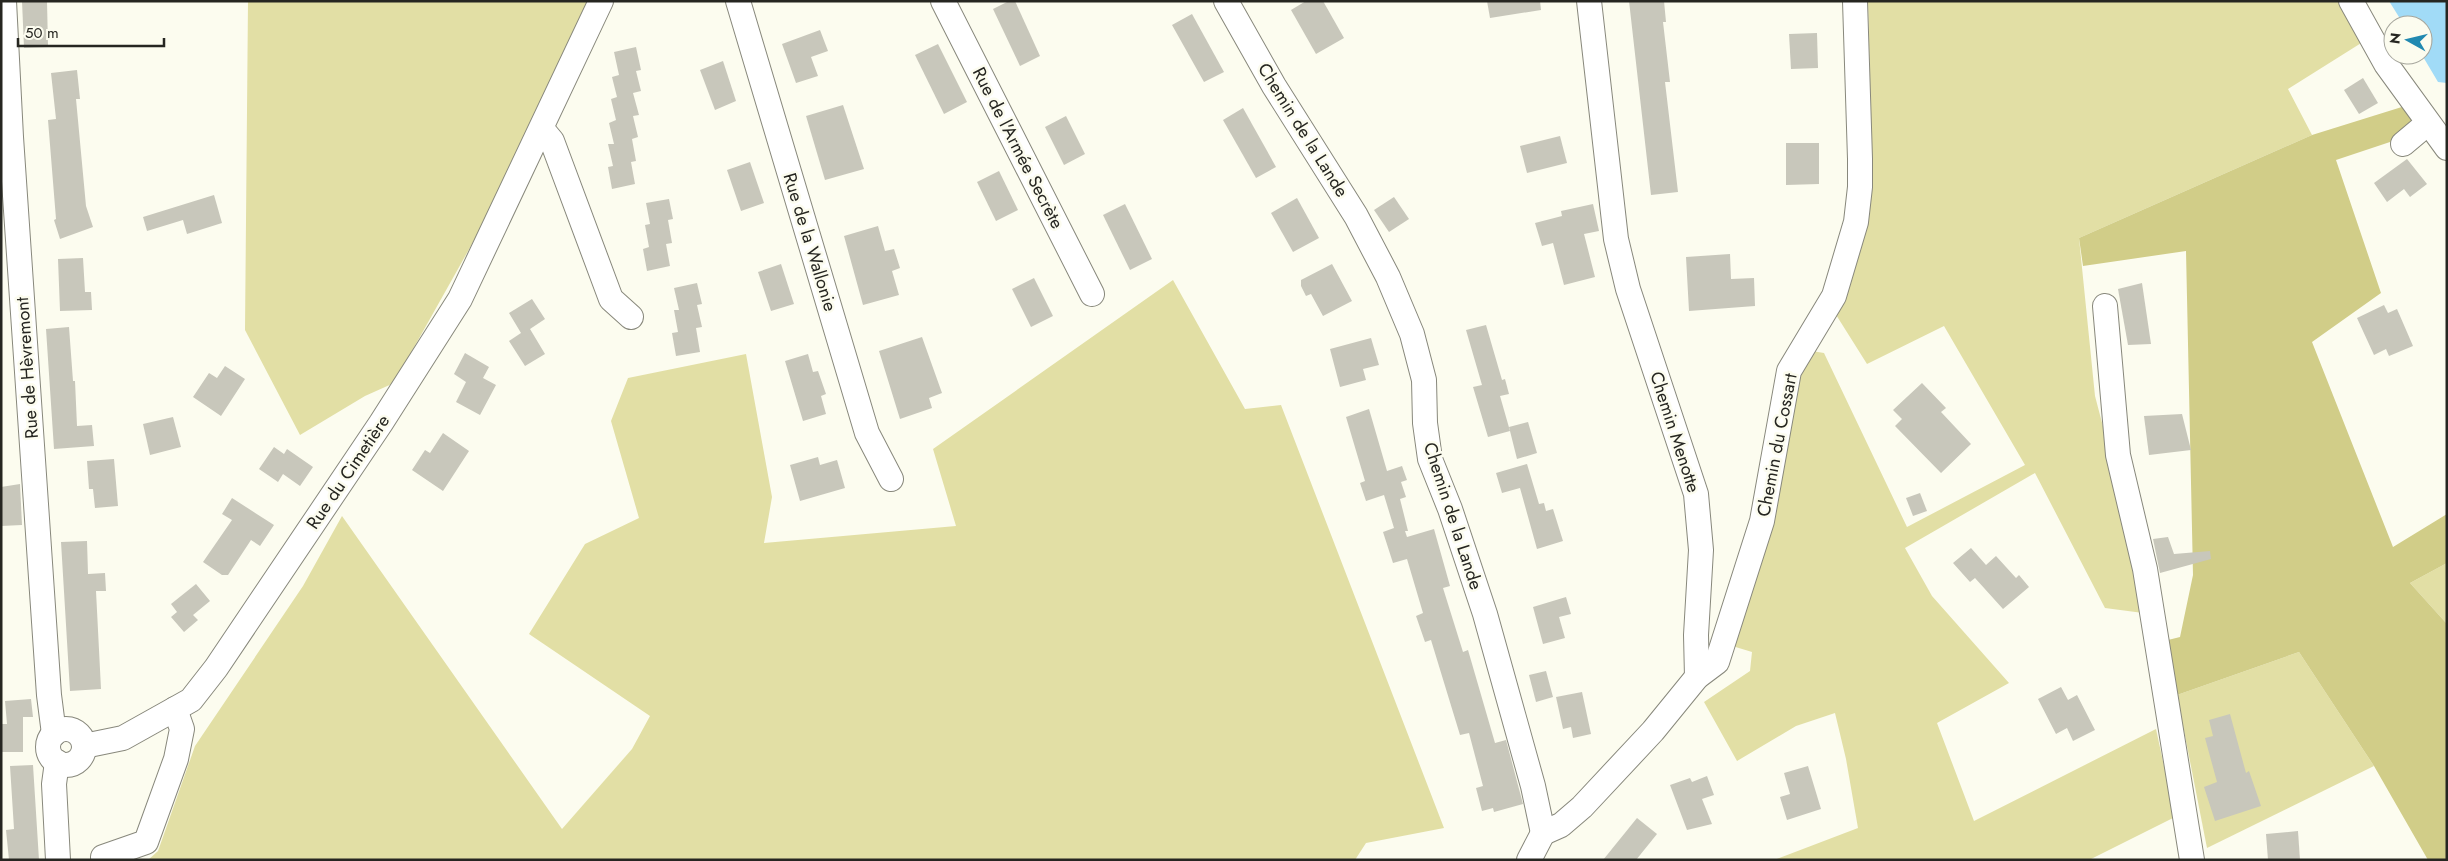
<svg xmlns="http://www.w3.org/2000/svg" width="2448" height="861" viewBox="0 0 2448 861" font-family="Jost,sans-serif">
<style>
.green{fill:#e2dfa5}
.forest{fill:#d1cd88}
.water{fill:#a1dbf7}
.building{fill:#c8c7bb}
.lines{fill:none;stroke-linecap:round;stroke-linejoin:round}
.minor-casing{stroke:#88887c;stroke-width:26}
.minor{stroke:#fff;stroke-width:24}
.labels{text-anchor:middle;dominant-baseline:central;stroke-width:5;stroke-linejoin:round;paint-order:stroke}
.street-label{font-size:18px;fill:#262621;stroke:#fcfcef}
</style>
<rect width="100%" height="100%" fill="#fcfcef"/>
<g class="green">
<path d="M248,1H587L509,178L394,383L365,396L300,435L245,330Z"/>
<path d="M1868,1H2342L2366,40L2288,89L2312,135L2079,238L2095,396L2143,579V613L2105,608L2035,473L1905,548L1932,596L2009,683L1937,723L1974,821L2156,729L2175,817L2089,860H1774L1858,828L1846,759L1835,713L1796,726L1737,761L1704,702L1750,671L1752,652L1729,645L1765,530L1802,368L1812,351L1824,353L1907,527L2025,465L1944,326L1867,364L1833,310L1872,175Z"/>
<path d="M1173,280L1245,409L1281,405L1444,828L1366,843L1355,860H148L158,851L195,746L303,586L342,516L562,829L632,749L650,716L529,634L585,544L639,518L611,421L628,378L746,354L772,497L764,543L956,526L933,449Z"/>
<path d="M2447,563V624L2410,583Z"/>
<path d="M2299,652L2374,766L2207,848L2177,695Z"/>
</g>
<path class="forest" d="M2405,106L2423,131L2336,160L2381,293L2312,342L2393,547L2447,514V563L2410,583L2447,624V860H2428L2374,766L2299,652L2177,695L2168,640L2180,637L2193,575L2186,251L2083,266L2079,238L2312,135Z"/>
<path class="water" d="M2389,1H2447V83L2438,82L2422,55L2423,25H2404Z"/>
<g class="building">
<path d="M22,1H47L48,47L24,48Z"/>
<path d="M1009,1H1015L1040,56L1020,66L993,9Z"/>
<path d="M1306,1H1323L1344,38L1316,54L1291,10Z"/>
<path d="M1487,1H1540L1541,10L1490,18Z"/>
<path d="M1629,1H1664L1666,22H1663L1670,82H1665L1678,192L1651,195Z"/>
<path d="M1192,14L1224,72L1204,82L1172,25Z"/>
<path d="M820,30L828,51L811,57L818,76L796,83L782,44Z"/>
<path d="M1817,33L1818,68L1791,69L1789,34Z"/>
<path d="M938,44L967,102L944,114L915,55Z"/>
<path d="M636,47L641,70L636,71L641,91L633,93L639,115L633,116L638,137L632,139L636,161L631,162L635,184L612,189L608,167L613,166L608,144H614L609,123L616,120L611,99L617,97L612,77L619,75L614,52Z"/>
<path d="M723,61L736,101L715,110L700,70Z"/>
<path d="M77,70L80,99H76L86,206L93,227L60,239L54,220L56,219L48,120L56,119L51,73Z"/>
<path d="M2363,78L2378,103L2359,114L2344,90Z"/>
<path d="M843,105L864,169L825,180L806,116Z"/>
<path d="M1243,108L1276,167L1256,178L1223,120Z"/>
<path d="M1066,116L1085,154L1064,165L1045,127Z"/>
<path d="M1560,136L1567,163L1527,173L1520,146Z"/>
<path d="M1786,143H1819V184L1786,185Z"/>
<path d="M2407,159L2427,184L2410,197L2404,189L2387,202L2374,183Z"/>
<path d="M750,162L764,203L741,211L727,170Z"/>
<path d="M999,171L1018,210L996,221L977,182Z"/>
<path d="M214,195L222,223L187,234L183,220L147,231L143,217Z"/>
<path d="M1394,197L1409,219L1389,232L1374,210Z"/>
<path d="M1297,198L1319,238L1293,252L1271,213Z"/>
<path d="M669,199L673,219L668,220L672,243L666,244L670,266L647,271L643,249L649,247L645,225L650,224L646,203Z"/>
<path d="M1125,204L1152,259L1130,270L1103,215Z"/>
<path d="M1593,204L1599,231L1584,234L1595,277L1564,285L1553,243L1542,246L1535,223L1562,216L1561,211Z"/>
<path d="M878,226L885,251L894,249L900,268L892,271L899,295L863,305L844,236Z"/>
<path d="M1730,254L1731,279L1754,278L1755,306L1689,311L1686,257Z"/>
<path d="M83,258L85,292H91L92,310L60,311L58,259Z"/>
<path d="M781,264L794,304L771,311L758,272Z"/>
<path d="M1332,264L1352,301L1323,316L1311,294L1306,296L1301,286V280Z"/>
<path d="M1034,278L1053,316L1031,327L1012,289Z"/>
<path d="M697,283L702,304L697,305L702,327L696,328L700,352L676,356L672,333L678,332L674,310H679L674,288Z"/>
<path d="M2142,283L2151,344L2128,345L2118,289Z"/>
<path d="M532,299L545,319L530,329L545,354L525,366L509,341L521,333L509,313Z"/>
<path d="M2384,305L2388,313L2397,309L2413,346L2389,356L2386,349L2374,355L2357,318Z"/>
<path d="M1486,325L1502,380L1505,379L1509,394L1500,396L1510,431L1488,437L1473,387L1482,385L1466,330Z"/>
<path d="M69,327L73,381H75L77,426L92,425L94,446L54,449L46,329Z"/>
<path d="M922,337L942,393L929,398L932,408L900,419L879,351Z"/>
<path d="M1371,338L1379,365L1363,369L1366,380L1340,387L1330,349Z"/>
<path d="M465,353L489,367L483,378L496,385L480,415L456,402L466,382L454,374Z"/>
<path d="M808,354L813,372L818,371L826,394L821,396L826,414L803,421L785,361Z"/>
<path d="M225,366L245,379L221,416L193,397L209,373L217,378Z"/>
<path d="M1922,383L1946,408L1941,412L1971,444L1941,473L1895,426L1902,419L1893,410Z"/>
<path d="M1369,409L1387,471L1402,466L1407,480L1401,482L1406,497L1400,499L1408,531H1405L1407,537L1434,529L1450,586L1443,588L1463,652L1468,650L1495,743L1506,740L1523,804L1494,812L1493,808L1482,811L1476,788L1483,786L1469,733L1460,735L1431,640L1425,642L1416,616L1423,613L1407,559L1393,563L1383,532L1394,528L1384,495L1366,501L1360,483L1365,481L1346,417Z"/>
<path d="M2182,414L2191,450L2149,455L2144,416Z"/>
<path d="M173,417L181,447L150,455L143,424Z"/>
<path d="M1528,422L1537,453L1517,459L1509,427Z"/>
<path d="M443,433L469,451L443,491L412,470L425,450L430,453Z"/>
<path d="M274,447L284,454L287,449L313,467L300,486L283,474L278,482L259,469Z"/>
<path d="M818,457L820,465L837,460L845,488L800,501L790,465Z"/>
<path d="M114,459L118,506L95,508L93,489H89L87,461Z"/>
<path d="M1527,464L1539,504L1544,503L1546,511L1553,509L1563,541L1537,549L1520,488L1502,493L1496,473Z"/>
<path d="M20,484L22,525L1,526V487Z"/>
<path d="M1920,493L1927,511L1913,516L1906,498Z"/>
<path d="M232,498L274,525L260,546L251,540L228,575H222L203,562L232,520L222,514Z"/>
<path d="M2168,537L2174,554L2210,551L2211,559L2160,573L2153,539Z"/>
<path d="M87,541L88,574L105,573L106,591H96L101,689L70,691L61,542Z"/>
<path d="M1971,548L1986,565L1996,556L2016,578L2019,575L2029,587L2003,609L1975,578L1970,582L1953,563Z"/>
<path d="M196,584L210,601L193,615L198,620L184,632L171,617L177,612L171,604Z"/>
<path d="M1566,597L1571,614L1559,617L1565,638L1543,644L1533,607Z"/>
<path d="M1546,671L1553,697L1536,702L1529,675Z"/>
<path d="M2061,687L2068,700L2077,695L2095,730L2073,741L2067,728L2056,734L2038,699Z"/>
<path d="M1582,692L1591,734L1573,738L1571,727L1563,729L1556,697Z"/>
<path d="M31,699L33,717H23V752H1V724H7L5,701Z"/>
<path d="M2230,714L2246,773L2249,771L2261,806L2215,821L2204,787L2217,782L2205,738L2213,736L2209,720Z"/>
<path d="M33,765L39,860H9L6,830L14,829L10,766Z"/>
<path d="M1808,766L1821,809L1787,820L1780,797L1790,794L1784,773Z"/>
<path d="M1707,776L1714,795L1702,799L1712,824L1687,830L1670,785L1690,778L1692,782Z"/>
<path d="M1637,818L1657,834L1636,860H1603Z"/>
<path d="M2298,831L2300,860H2268L2266,834Z"/>
</g>
<g class="lines">
<defs>
<g id="minor">
<path d="M4,1L11,137L49,695L54,734"/>
<path d="M738,1L867,433L891,479"/>
<path d="M943,1L1092,294"/>
<path d="M1226,1L1274,86L1356,216L1388,277L1412,334L1424,380L1425,423L1430,459L1450,509L1485,614L1533,786L1543,833"/>
<path d="M1589,1L1616,239L1628,289L1696,494L1701,550L1696,635L1697,677"/>
<path d="M2351,1L2386,64L2447,148"/>
<path d="M542,129L552,141L611,299L631,317"/>
<path d="M2403,144L2428,123"/>
<path d="M2105,306L2118,455L2145,569L2192,860"/>
<circle cx="66" cy="747" r="18"/>
<path d="M84,746L123,738L191,700L216,668L381,423L460,299L601,1"/>
<path d="M57,762L54,784L58,860"/>
<path d="M1543,833L1561,825L1582,807L1653,731L1697,677L1717,662L1762,521L1789,371L1834,296L1856,222L1860,187V159L1855,1"/>
<path d="M103,857L146,842L176,759L182,729L175,709"/>
<path d="M1529,860L1543,833"/>
</g>
</defs>
<use href="#minor" class="minor-casing"/>
<use href="#minor" class="minor"/>
</g>
<g class="labels">
<g class="street-label">
<text transform="translate(1303 130) rotate(58)">Chemin de la Lande</text>
<text transform="translate(1018 148) rotate(63)">Rue de l'Armée Secrète</text>
<text transform="translate(810 242) rotate(73)">Rue de la Wallonie</text>
<text transform="translate(27 368) rotate(-94)">Rue de Hèvremont</text>
<text transform="translate(1675 432) rotate(72)">Chemin Menotte</text>
<text transform="translate(1777 445) rotate(-79)">Chemin du Cossart</text>
<text transform="translate(348 472) rotate(-56)">Rue du Cimetière</text>
<text transform="translate(1453 516) rotate(72)">Chemin de la Lande</text>
</g>
</g>
<rect width="2448" height="861" fill="none" stroke="#262621" stroke-width="5"/>
<g transform="translate(2408 40) rotate(278)"><circle r="24" fill="#fcfcef" stroke="#a6a69d"/>
<path d="M0-4L9 19L0 12L-9 19Z" fill="#2189b1"/>
<text y="-8" font-size="14" font-weight="bold" text-anchor="middle" fill="#262621">N</text>
</g>
<path d="M18 38v8h146v-8" fill="none" stroke="#262621" stroke-width="2.5"/>
<text x="25" y="38" font-size="15" fill="#262621" stroke="#fcfcef" stroke-width="4" paint-order="stroke">50 m</text>
</svg>
